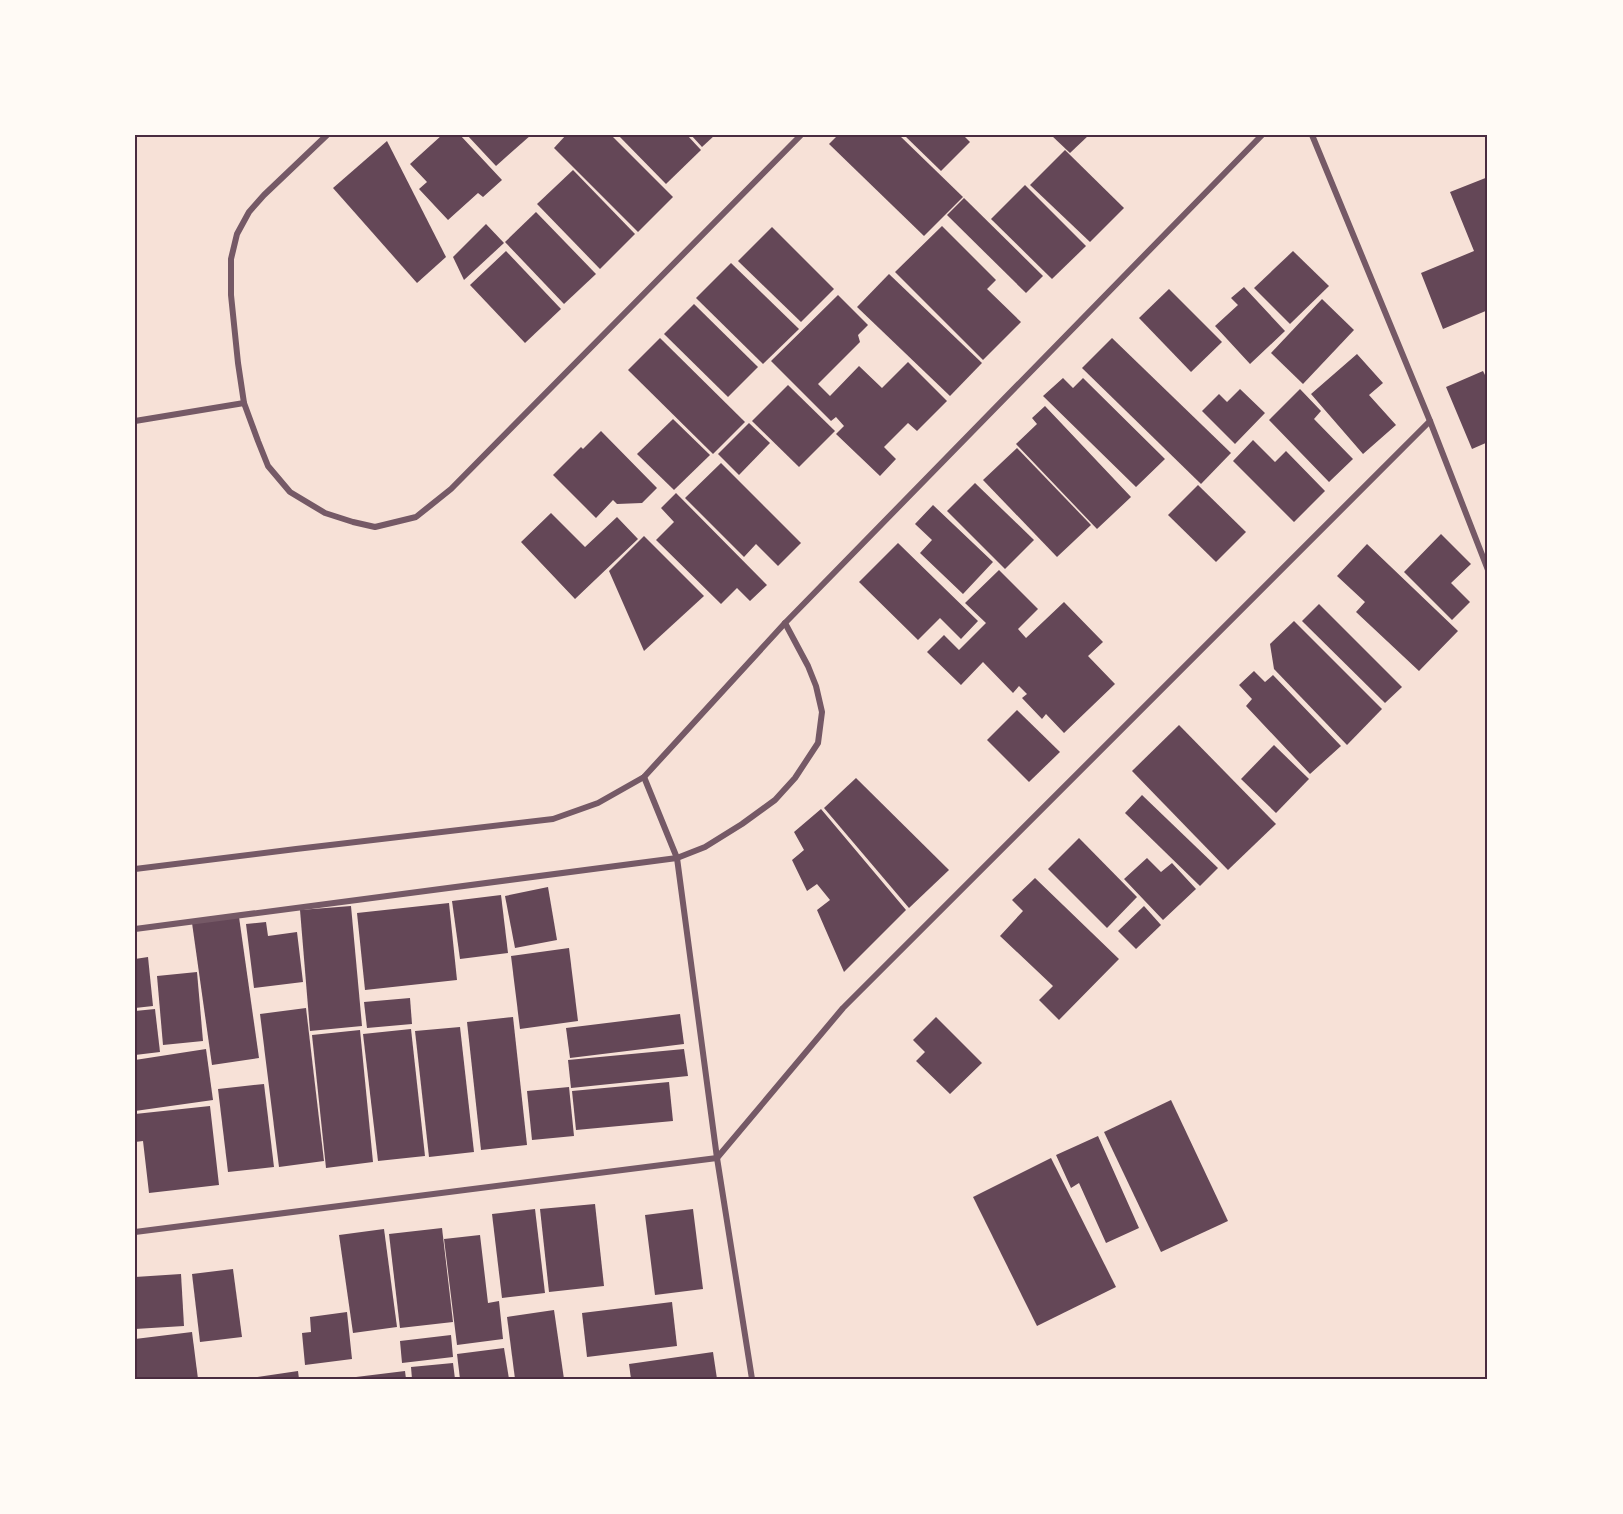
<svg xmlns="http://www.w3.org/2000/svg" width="1623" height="1514" viewBox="0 0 1623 1514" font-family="'Exo 2',sans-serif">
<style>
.building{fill:#644757}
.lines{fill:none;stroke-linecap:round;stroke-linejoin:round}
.minor{stroke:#755966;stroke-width:6}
.neatline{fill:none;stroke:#4a2c40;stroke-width:2}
</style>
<rect width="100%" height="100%" fill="#f7e1d7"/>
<g class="building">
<path d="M442,135H460L502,180L483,197L478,193L448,220L419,189L427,182L410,164Z"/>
<path d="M467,135H531L496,166Z"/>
<path d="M566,135H611L673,197L638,232L554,148Z"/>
<path d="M618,135H687L701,150L666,184Z"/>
<path d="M691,135H715L702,147Z"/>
<path d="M838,135H899L963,197L924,236L829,144Z"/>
<path d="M904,135H963L970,142L941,171Z"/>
<path d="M1051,135H1089L1070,153Z"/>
<path d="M387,141L446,257L417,283L333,188Z"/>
<path d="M1065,150L1124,208L1090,242L1030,185Z"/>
<path d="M573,170L635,234L600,269L537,204Z"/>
<path d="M1488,177V310L1443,329L1421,273L1474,251L1450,192Z"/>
<path d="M1025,185L1086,246L1052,279L991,219Z"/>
<path d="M964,198L1043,276L1026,293L947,215Z"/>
<path d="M536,212L596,274L564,304L505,242Z"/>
<path d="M486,224L504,243L464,280L453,257Z"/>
<path d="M942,226L996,280L987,289L1021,322L983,360L895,272Z"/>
<path d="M772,227L834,289L801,322L738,261Z"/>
<path d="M506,251L561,309L525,343L470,285Z"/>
<path d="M1293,251L1329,286L1290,324L1254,288Z"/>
<path d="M731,263L799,329L763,364L696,298Z"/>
<path d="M889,274L982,363L950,396L857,307Z"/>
<path d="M1244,287L1285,331L1250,364L1215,326L1238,305L1231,298Z"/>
<path d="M1169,289L1222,342L1191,372L1139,318Z"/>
<path d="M838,295L868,325L858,335L860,342L818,384L830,396L859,366L882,388L908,362L947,401L917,431L908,423L884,447L896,459L880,476L836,434L844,426L836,417L831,421L771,361Z"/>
<path d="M1322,299L1354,330L1303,384L1271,353Z"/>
<path d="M694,304L758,367L728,397L664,334Z"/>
<path d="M660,338L745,422L713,454L628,370Z"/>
<path d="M1112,338L1231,453L1201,484L1082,368Z"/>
<path d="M1357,354L1383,383L1369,395L1396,425L1363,454L1311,394Z"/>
<path d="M1483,371L1487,379H1488V442L1472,449L1446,387Z"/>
<path d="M1063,378L1073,388L1083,378L1165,459L1136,487L1043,396Z"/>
<path d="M788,385L835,431L799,467L752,421Z"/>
<path d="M1240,389L1265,413L1235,444L1202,411L1219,394L1227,402Z"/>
<path d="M1300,389L1321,411L1314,419L1353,459L1329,482L1269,420Z"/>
<path d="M1045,406L1131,497L1097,529L1016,444L1037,424L1032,418Z"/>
<path d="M673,419L710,455L674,490L637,454Z"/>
<path d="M749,423L770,443L739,475L718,454Z"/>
<path d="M601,431L657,488L642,503L617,504L613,500L596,518L553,475L581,447L583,449Z"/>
<path d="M1253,440L1275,462L1286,451L1325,491L1294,522L1233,461Z"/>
<path d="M1017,448L1091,525L1057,557L983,480Z"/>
<path d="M721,463L801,543L778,566L756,544L744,557L685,498Z"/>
<path d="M975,483L1034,540L1005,569L947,511Z"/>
<path d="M1198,485L1246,532L1216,562L1168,515Z"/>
<path d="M676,493L767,585L750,601L737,588L721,604L656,540L674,522L661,508Z"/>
<path d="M933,505L993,562L963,594L920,553L932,540L915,524Z"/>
<path d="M551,513L585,547L617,517L638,539L575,599L521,542Z"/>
<path d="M1441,534L1471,564L1451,583L1470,602L1452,620L1404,572Z"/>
<path d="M644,536L704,596L644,651L609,571Z"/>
<path d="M898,543L978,621L961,639L940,618L918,640L859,582Z"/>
<path d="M1367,544L1458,631L1419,671L1356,612L1365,602L1337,576Z"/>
<path d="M999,570L1038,609L1018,629L1026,638L1064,602L1103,642L1088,656L1115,684L1064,733L1046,714L1042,719L1022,698L1027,694L1019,686L1013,693L983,662L961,685L927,652L944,635L959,650L986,623L965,603Z"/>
<path d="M1319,604L1402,687L1385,703L1302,621Z"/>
<path d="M1294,621L1382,709L1347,745L1274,669L1270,644Z"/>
<path d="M1254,671L1265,682L1273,675L1341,746L1310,774L1246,706L1252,699L1239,685Z"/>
<path d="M1017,710L1060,752L1029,782L987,740Z"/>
<path d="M1179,725L1276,824L1228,870L1132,771Z"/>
<path d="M1274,745L1309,779L1276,813L1241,779Z"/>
<path d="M856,778L949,870L909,908L824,808Z"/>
<path d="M1142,795L1218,868L1200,886L1125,813Z"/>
<path d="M821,809L906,910L844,972L817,910L830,900L817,884L807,891L792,860L804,850L794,832Z"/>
<path d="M1079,838L1137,897L1107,928L1048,869Z"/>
<path d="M1147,858L1161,872L1172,863L1196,889L1163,920L1124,879Z"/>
<path d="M1035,878L1119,959L1059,1020L1039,1000L1053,986L1000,936L1023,911L1012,900Z"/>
<path d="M548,887L557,940L515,948L505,896Z"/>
<path d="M501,895L508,953L460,959L452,901Z"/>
<path d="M449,903L457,980L365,990L357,913Z"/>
<path d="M351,906L362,1026L310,1031L300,910Z"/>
<path d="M1144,906L1161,925L1136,949L1118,931Z"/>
<path d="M239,917L259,1058L212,1065L192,923Z"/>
<path d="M266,922L268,936L297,932L303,982L254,988L246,924Z"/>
<path d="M569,948L578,1021L520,1029L511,956Z"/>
<path d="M148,957L153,1006L135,1008V959Z"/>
<path d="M197,972L203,1041L163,1045L157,976Z"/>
<path d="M410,998L412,1024L367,1028L364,1002Z"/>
<path d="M306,1008L324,1161L279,1167L260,1014Z"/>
<path d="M155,1009L160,1052L135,1055V1011Z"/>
<path d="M680,1014L684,1044L570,1058L566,1028Z"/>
<path d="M513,1017L527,1145L481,1150L467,1022Z"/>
<path d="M936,1017L982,1063L950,1094L916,1061L925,1052L913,1040Z"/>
<path d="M460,1027L474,1152L429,1157L415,1031Z"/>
<path d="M411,1029L425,1156L378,1161L363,1034Z"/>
<path d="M360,1030L373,1162L326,1168L312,1035Z"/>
<path d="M206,1049L213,1100L135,1111V1060Z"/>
<path d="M684,1049L688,1076L571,1088L568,1060Z"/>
<path d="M669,1082L673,1121L576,1130L572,1091Z"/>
<path d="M264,1084L274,1167L228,1172L218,1089Z"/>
<path d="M569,1087L574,1136L532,1140L527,1091Z"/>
<path d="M1171,1100L1228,1221L1161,1252L1104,1132Z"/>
<path d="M210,1106L219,1185L149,1193L143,1141L135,1142V1114Z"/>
<path d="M1098,1136L1139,1228L1106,1243L1079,1183L1071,1188L1056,1155Z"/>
<path d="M1051,1158L1116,1287L1037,1326L973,1197Z"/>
<path d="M595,1204L604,1286L549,1292L540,1209Z"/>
<path d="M535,1209L545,1293L502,1298L492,1214Z"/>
<path d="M693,1209L703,1289L655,1295L645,1215Z"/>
<path d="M442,1228L453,1322L400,1328L389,1234Z"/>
<path d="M384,1229L397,1327L353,1333L339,1235Z"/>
<path d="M480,1235L488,1303L499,1301L503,1339L457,1345L444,1239Z"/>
<path d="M233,1269L242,1337L200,1342L192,1274Z"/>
<path d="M181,1274L184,1326L135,1329V1277Z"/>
<path d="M672,1302L677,1346L587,1357L582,1313Z"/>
<path d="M554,1310L564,1379H515L507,1317Z"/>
<path d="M347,1312L352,1359L305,1365L302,1333L311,1332L310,1317Z"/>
<path d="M192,1332L198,1379H135V1339Z"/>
<path d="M451,1335L453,1357L402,1363L400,1341Z"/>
<path d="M504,1348L509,1379H460L457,1354Z"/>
<path d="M713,1352L717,1379H631L629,1364Z"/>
<path d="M453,1363L455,1379H412L411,1367Z"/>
<path d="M298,1371L299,1379H251V1378Z"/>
<path d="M405,1371L406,1379H356V1377Z"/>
</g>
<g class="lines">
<g class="minor">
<path d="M327,135L264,195L249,212L237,234L231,259V295L238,363L244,403L258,441L268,466L290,492L325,513L353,522L375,527L416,517L451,489L801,135"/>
<path d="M1312,135L1430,421L1488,570"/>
<path d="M135,421L244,403"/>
<path d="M644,777L677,858L717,1158L752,1379"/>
<path d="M135,869L296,849L553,819L598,803L644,777L785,623L1262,135"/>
<path d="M135,929L677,858L705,847L742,824L775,800L795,778L818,743L822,712L816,686L808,666L785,623"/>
<path d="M135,1232L717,1158L843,1008L1430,421"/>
</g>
</g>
<rect width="1623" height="1514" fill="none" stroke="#fffaf5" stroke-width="273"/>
<rect x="136" y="136" width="1350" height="1242" class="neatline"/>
</svg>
